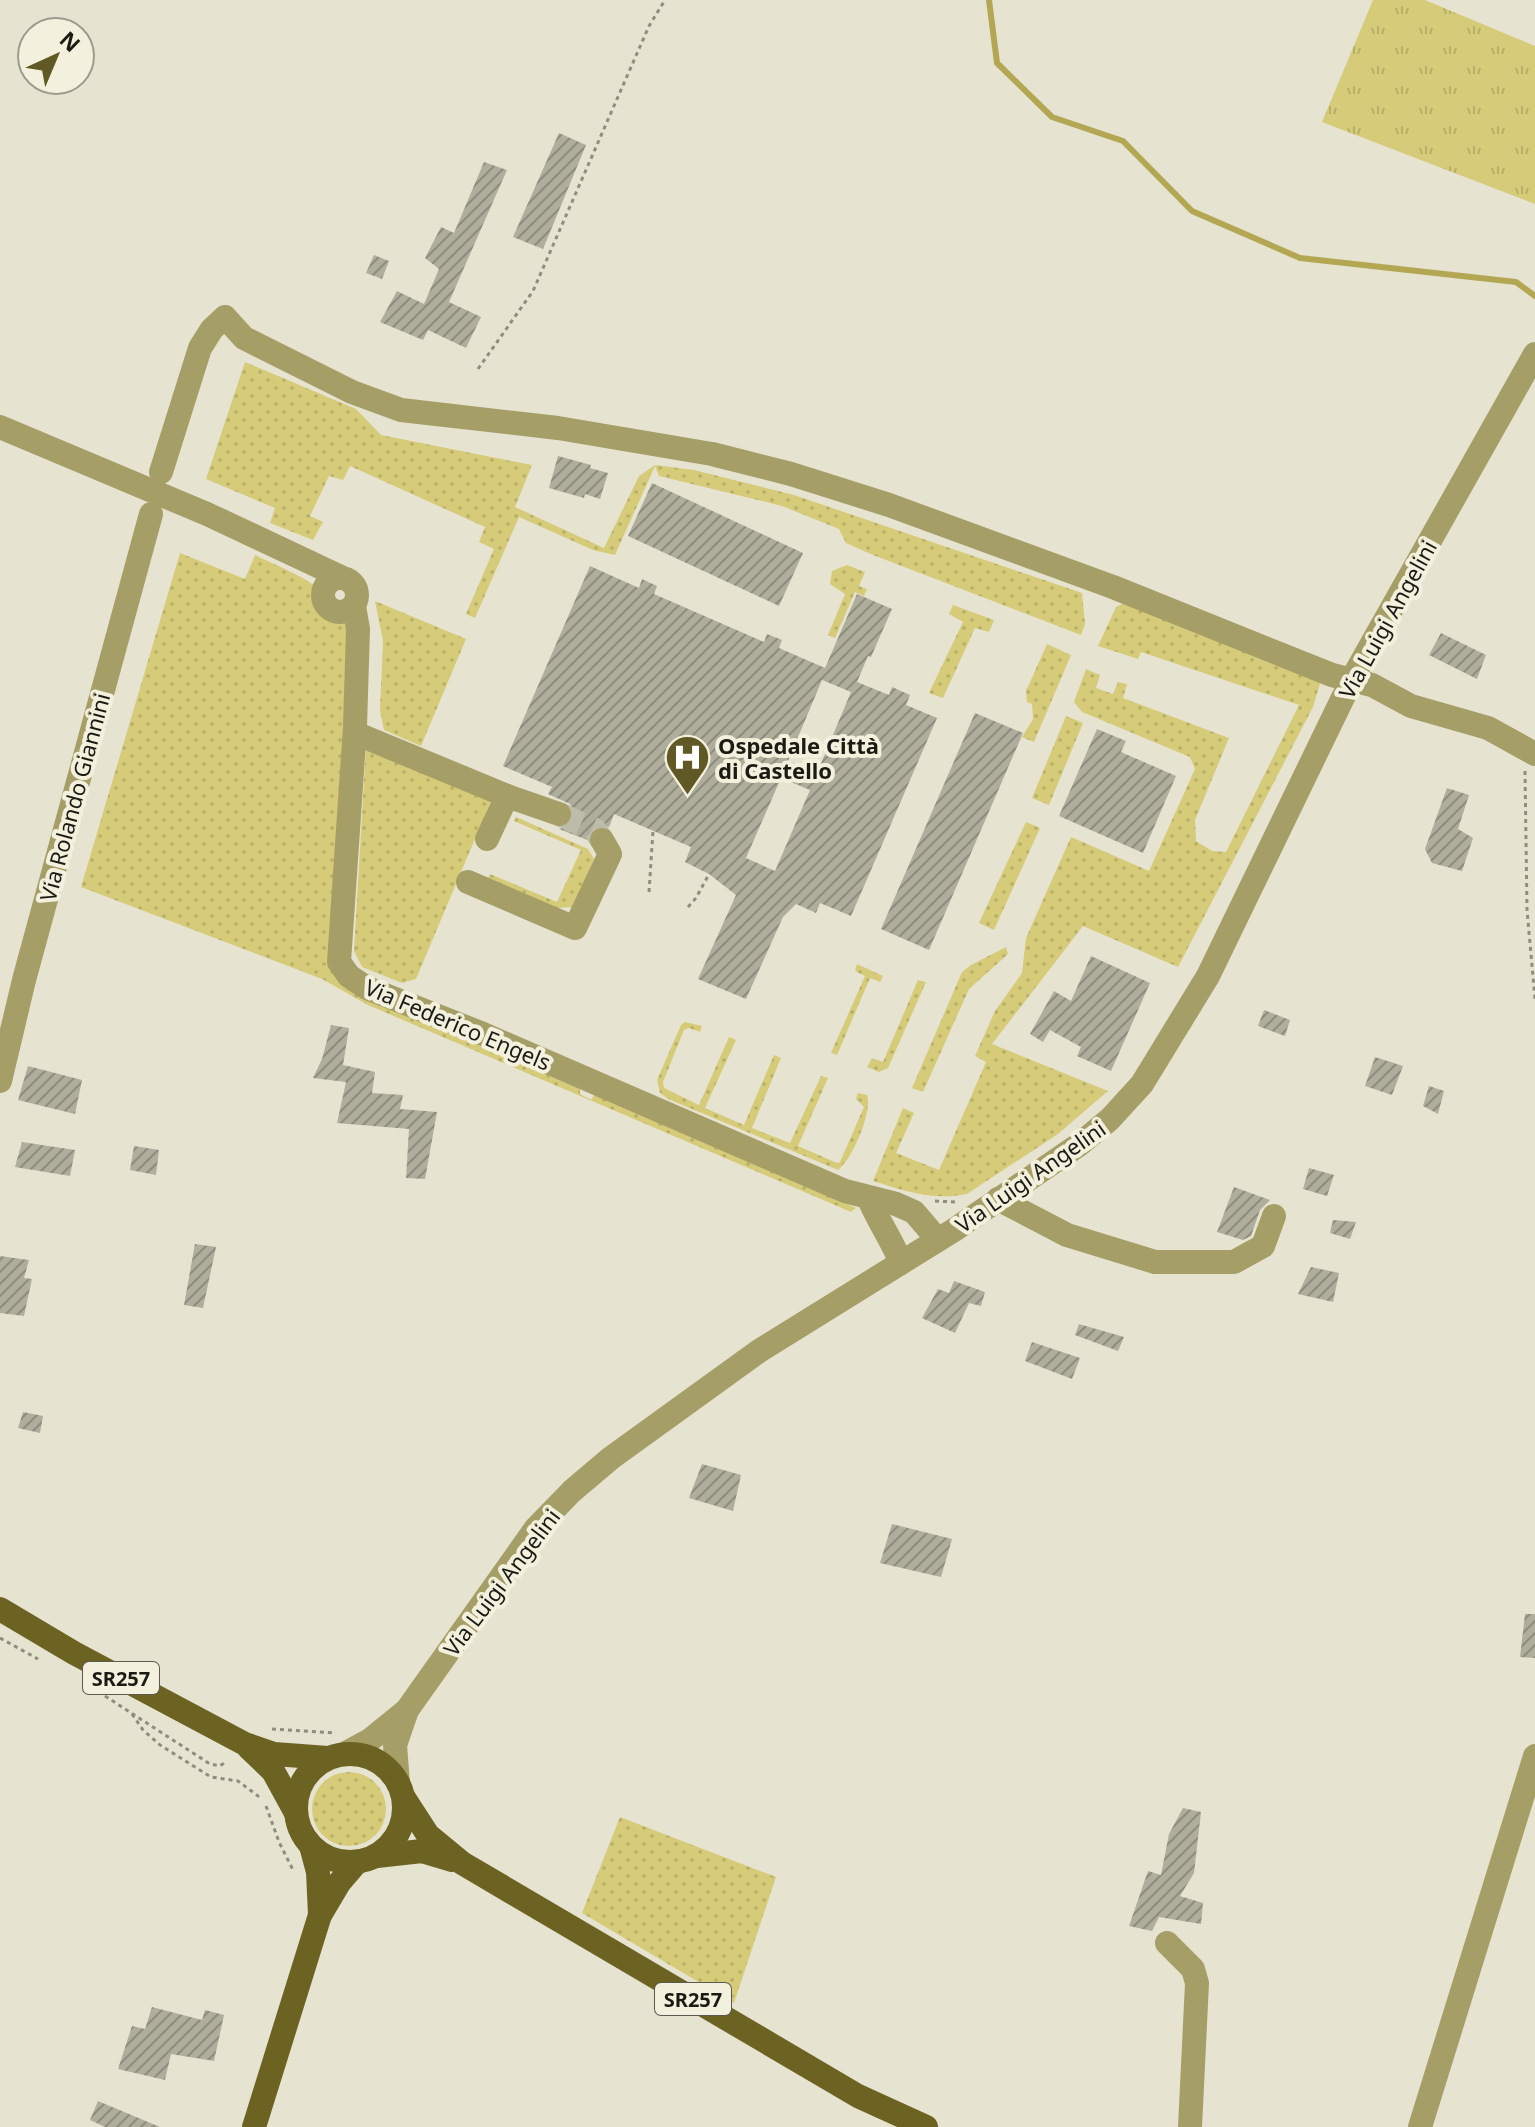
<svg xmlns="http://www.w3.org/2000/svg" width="1535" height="2127" viewBox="0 0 1535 2127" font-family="'Noto Sans',sans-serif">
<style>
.grass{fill:url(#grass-tufts)}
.garden{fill:url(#garden-dots)}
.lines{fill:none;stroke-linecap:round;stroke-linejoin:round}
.stream{stroke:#b3a753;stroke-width:6}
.building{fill:url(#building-hatch);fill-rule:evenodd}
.minor-tunnel{stroke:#bdbcab;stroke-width:24;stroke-dasharray:24 12;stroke-linecap:butt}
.path{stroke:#8e8d7f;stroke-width:3;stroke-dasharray:4 4;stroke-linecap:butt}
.minor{stroke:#a59e67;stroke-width:24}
.major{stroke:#6c6323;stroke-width:24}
.labels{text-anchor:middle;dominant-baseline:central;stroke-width:8;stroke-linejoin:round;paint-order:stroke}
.shield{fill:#f3f1de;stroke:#5c5a50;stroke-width:2}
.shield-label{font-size:20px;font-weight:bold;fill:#1b1a13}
.street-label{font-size:22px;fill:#1b1a13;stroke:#f3f1de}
.poi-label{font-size:22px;font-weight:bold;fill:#1b1a13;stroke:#f3f1de;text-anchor:start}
</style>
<defs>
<pattern id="grass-tufts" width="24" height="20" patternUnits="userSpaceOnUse" patternTransform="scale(2)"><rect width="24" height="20" fill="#d6cb79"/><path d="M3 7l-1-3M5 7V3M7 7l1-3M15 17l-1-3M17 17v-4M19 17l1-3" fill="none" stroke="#b7ae68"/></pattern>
<pattern id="garden-dots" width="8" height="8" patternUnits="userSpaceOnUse" patternTransform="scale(2)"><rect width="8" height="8" fill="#d6cb79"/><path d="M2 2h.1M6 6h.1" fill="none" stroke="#b7ae68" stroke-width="1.8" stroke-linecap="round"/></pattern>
<pattern id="building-hatch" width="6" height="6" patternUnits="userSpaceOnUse" patternTransform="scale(2)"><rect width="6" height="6" fill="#afad9b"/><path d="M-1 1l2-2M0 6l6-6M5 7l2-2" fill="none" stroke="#8e8c7d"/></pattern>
</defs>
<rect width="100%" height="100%" fill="#e6e4d1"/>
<path class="grass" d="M1373,0H1425L1535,46V204L1322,122Z"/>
<g class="garden">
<path d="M245,362L356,409L381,435L532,465L515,507L604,548L639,476L655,465L694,470L794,495L1082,593L1085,624L1081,635L873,555L846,543L839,529L782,506L659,476L655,466L615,555L593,550L519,517L475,618L466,614L494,549L479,542L485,527L350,466L343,480L329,476L310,516L323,522L313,540L270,523L275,508L206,479Z"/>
<path d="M180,553L245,579L255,555C304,579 335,585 351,642L330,962L357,993L580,1089V1094L591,1100L595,1094L856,1208L851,1212L368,1005L322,979L81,887Z"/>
<path d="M847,565L865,572L859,586L867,589L864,596L855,592L835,638L828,635L845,594L830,584L832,571Z"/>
<path d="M375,601L466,639L421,746L384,730L380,710L383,641Z"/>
<path d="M1124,603L1316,673L1320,684L1313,707L1178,967L1083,926L992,1044L1108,1091L1058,1134L967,1194C933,1201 905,1191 873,1181L903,1108L914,1113L896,1153L939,1170L986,1062L975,1056L995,1011L1022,973L1026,938L1071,837L1149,871L1195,769L1190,757L1082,712L1074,702L1086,669L1100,675L1096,688L1113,694L1118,682L1127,684L1123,698L1229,738L1195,820L1196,841L1212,851L1226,852L1299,705L1141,652L1138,659L1098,646L1116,607Z"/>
<path d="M953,605L994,620L989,632L975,628L943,698L929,693L963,622L949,614Z"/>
<path d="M1047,644L1071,655L1034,742L1022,737L1033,719L1032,704L1027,702L1026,691Z"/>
<path d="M1066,716L1083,723L1049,805L1032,798Z"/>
<path d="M366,746L491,801L416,979L402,983L362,967L354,951Z"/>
<path d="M516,817L588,849L594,859L574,907L557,908L488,878L490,874L557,902L581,850L514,821Z"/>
<path d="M1026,822L1040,828L994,930L979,923Z"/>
<path d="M1006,947L1008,954L969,989L923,1092L912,1088L962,972L971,965Z"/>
<path d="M857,964L883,976L880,982L870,978L837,1055L831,1053L865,976L855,971Z"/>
<path d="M918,980L926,982L888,1068L879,1072L867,1067L872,1058L883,1062Z"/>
<path d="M685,1022L702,1026L700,1032L689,1028L684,1030L663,1082L664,1088L699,1105L729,1037L736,1040L705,1108L744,1125L774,1055L781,1058L752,1128L790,1143L821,1076L828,1078L798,1146L837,1163L840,1162L864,1107L856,1099L858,1093L867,1095C873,1111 852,1160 838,1170L668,1099L660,1093L657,1080L681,1025Z"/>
<circle cx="349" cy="1809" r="37"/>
<path d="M620,1817L776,1877L734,2003L582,1913Z"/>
</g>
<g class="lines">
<path class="stream" d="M989,0L997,63L1052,117L1123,141L1192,211L1300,258L1516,282L1535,296"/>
</g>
<g class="building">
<path d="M559,133L586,145L543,249L513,237Z"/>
<path d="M484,162L507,170L449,302L481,317L466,348L428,330L423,340L380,322L397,291L424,304L439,269L425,258L441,227L454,233Z"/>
<path d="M374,255L389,261L382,279L366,273Z"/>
<path d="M558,456L591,465L590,468L608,473L600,499L585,494L584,498L549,488Z"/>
<path d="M652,483L803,553L779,606L628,536Z"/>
<path d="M590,566L639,588L642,579L657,586L654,594L764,642L767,634L782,640L779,648L825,668L857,594L892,609L871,657L868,656L857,682L889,695L892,687L910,695L906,705L937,718L851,916L820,903L816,913L796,904L783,917L746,999L698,979L736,895L709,874L685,862L691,847L614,814L609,827L601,825L594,827L587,840L559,829L568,826L573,820L574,812L570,804L548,794L552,787L503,766ZM822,680L851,692L817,773L788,761ZM781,778L810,790L775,871L746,858Z"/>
<path d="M1441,633L1486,655L1477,679L1429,655Z"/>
<path d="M975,713L1023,733L929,950L881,929Z"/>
<path d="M1097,729L1126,741L1121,752L1176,776L1143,853L1059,816Z"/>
<path d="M1447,788L1469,795L1458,829L1473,838L1462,871L1432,863L1425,849Z"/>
<path d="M1091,956L1150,983L1111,1071L1077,1056L1081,1047L1050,1030L1043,1042L1030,1034L1054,991L1071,1001Z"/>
<path d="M1264,1010L1290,1020L1285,1036L1258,1026Z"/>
<path d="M331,1025L349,1028L343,1065L375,1072L372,1093L403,1095L400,1109L437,1112L425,1179L406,1178L409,1129L337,1123L346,1082L313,1078L322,1059Z"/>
<path d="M1375,1057L1403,1066L1392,1095L1365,1086Z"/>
<path d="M28,1066L82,1080L75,1114L18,1100Z"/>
<path d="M1429,1086L1444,1091L1438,1114L1423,1106Z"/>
<path d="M22,1142L75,1150L70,1176L15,1167Z"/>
<path d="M134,1146L159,1150L156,1175L130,1170Z"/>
<path d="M1309,1168L1334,1175L1327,1196L1303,1189Z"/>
<path d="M1234,1187L1270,1200L1260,1210L1251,1236L1243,1240L1217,1232Z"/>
<path d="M1333,1220L1356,1222L1350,1239L1330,1233Z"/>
<path d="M195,1244L216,1247L203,1308L184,1305Z"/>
<path d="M0,1256L29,1260L24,1278L32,1279L24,1316L0,1313Z"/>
<path d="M1311,1267L1339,1273L1333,1302L1298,1294Z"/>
<path d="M954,1281L985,1292L981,1306L969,1303L955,1333L922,1318L938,1289L949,1293Z"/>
<path d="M1079,1324L1124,1337L1118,1351L1075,1335Z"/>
<path d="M1032,1342L1080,1358L1072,1379L1025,1361Z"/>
<path d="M23,1412L43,1416L40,1433L18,1428Z"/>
<path d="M702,1464L741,1475L733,1511L689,1498Z"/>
<path d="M892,1524L952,1539L941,1577L880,1563Z"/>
<path d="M1525,1614H1535V1658L1520,1657Z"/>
<path d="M1183,1808L1201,1812L1194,1873L1180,1896L1203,1903L1201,1924L1159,1917L1152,1931L1129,1926L1148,1871L1161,1875L1169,1834Z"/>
<path d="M152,2007L202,2020L205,2010L224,2015L214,2061L171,2054L165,2080L118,2069L132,2026L145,2029Z"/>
<path d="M98,2101L160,2127H105L90,2120Z"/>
</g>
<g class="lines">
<path class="minor-tunnel" d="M559,814L595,830L602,840"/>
<g class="path">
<path d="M478,369L533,291L649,26L665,0"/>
<path d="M1525,771L1527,910L1535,999"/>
<path d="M649,892L653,831"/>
<path d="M688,907L696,898L709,874"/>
<path d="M935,1201L955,1202"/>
<path d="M0,1638L38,1659"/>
<path d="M105,1696L210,1764L220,1766L227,1761"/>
<path d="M132,1714L143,1730L160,1745L211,1777L238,1781L262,1799"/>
<path d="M272,1729L336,1733"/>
<path d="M266,1806L279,1842L294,1872"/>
</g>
<g class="minor">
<path d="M0,427L207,514L341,577"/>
<path d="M161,472L200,348L212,329L225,317L244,338L352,392L401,410L558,428L712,454L791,474L889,505L1113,587L1332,675L1372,685L1411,706L1488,728L1535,754"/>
<circle cx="340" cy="595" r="17"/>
<path d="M354,606L358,629L355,727L339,962L349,976L367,988L483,1034L845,1191L896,1204L914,1212L938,1240"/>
<path d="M355,733L507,796L559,814"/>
<path d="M487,839L507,796"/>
<path d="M468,882L575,928L610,854L602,840"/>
<path d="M0,1081L24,980L151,514"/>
<path d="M869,1199C878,1221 892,1240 901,1263"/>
<path d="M998,1199L1067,1235L1155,1262H1234L1263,1246L1274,1216"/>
<path d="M344,1754L370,1740L407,1710L536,1528L572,1491L611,1458L759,1351L954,1230L1080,1144L1110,1119L1142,1084L1208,976L1352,679L1535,354"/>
<path d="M398,1783L395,1745L407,1710"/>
<path d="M1167,1943L1193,1969L1197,1983L1190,2127"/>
<path d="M1420,2127L1535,1756"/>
</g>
<g class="major">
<path d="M0,1609L74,1653L245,1744L274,1754L328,1758"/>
<path d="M249,1748L273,1771L296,1813"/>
<circle cx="350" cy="1808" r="54"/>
<path d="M404,1798L428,1835L462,1863L858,2096L926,2127"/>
<path d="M311,1846L318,1872L320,1915"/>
<path d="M377,1856L422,1851L452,1860"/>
<path d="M254,2127L320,1915L339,1883L357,1862"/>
</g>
</g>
<defs>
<symbol id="hospital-pin" viewBox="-11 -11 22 30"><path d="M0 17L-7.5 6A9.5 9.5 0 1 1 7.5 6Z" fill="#605925" stroke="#f3f1de"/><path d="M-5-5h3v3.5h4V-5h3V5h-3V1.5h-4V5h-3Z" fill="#fff"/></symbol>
</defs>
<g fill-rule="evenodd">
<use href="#hospital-pin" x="662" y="732" width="51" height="69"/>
</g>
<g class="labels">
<g class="shield">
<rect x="83" y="1662" width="76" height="32" rx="6"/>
<rect x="655" y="1983" width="76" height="32" rx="6"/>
</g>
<g class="shield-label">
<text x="121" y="1678">SR257</text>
<text x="693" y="1999">SR257</text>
</g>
<g class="street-label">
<text transform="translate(1387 619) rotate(-61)">Via Luigi Angelini</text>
<text transform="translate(74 797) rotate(-75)">Via Rolando Giannini</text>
<text transform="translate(458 1024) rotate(23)">Via Federico Engels</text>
<text transform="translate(1030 1176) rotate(-35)">Via Luigi Angelini</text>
<text transform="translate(501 1582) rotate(-53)">Via Luigi Angelini</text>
</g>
<g class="poi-label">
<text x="718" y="745">Ospedale Città<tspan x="718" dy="25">di Castello</tspan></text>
</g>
</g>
<g transform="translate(56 56) rotate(44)"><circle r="38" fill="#f3f1de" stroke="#9d9b8d" stroke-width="2"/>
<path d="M0-6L14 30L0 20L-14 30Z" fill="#605925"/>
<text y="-12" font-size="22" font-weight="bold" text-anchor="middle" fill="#1b1a13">N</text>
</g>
</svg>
